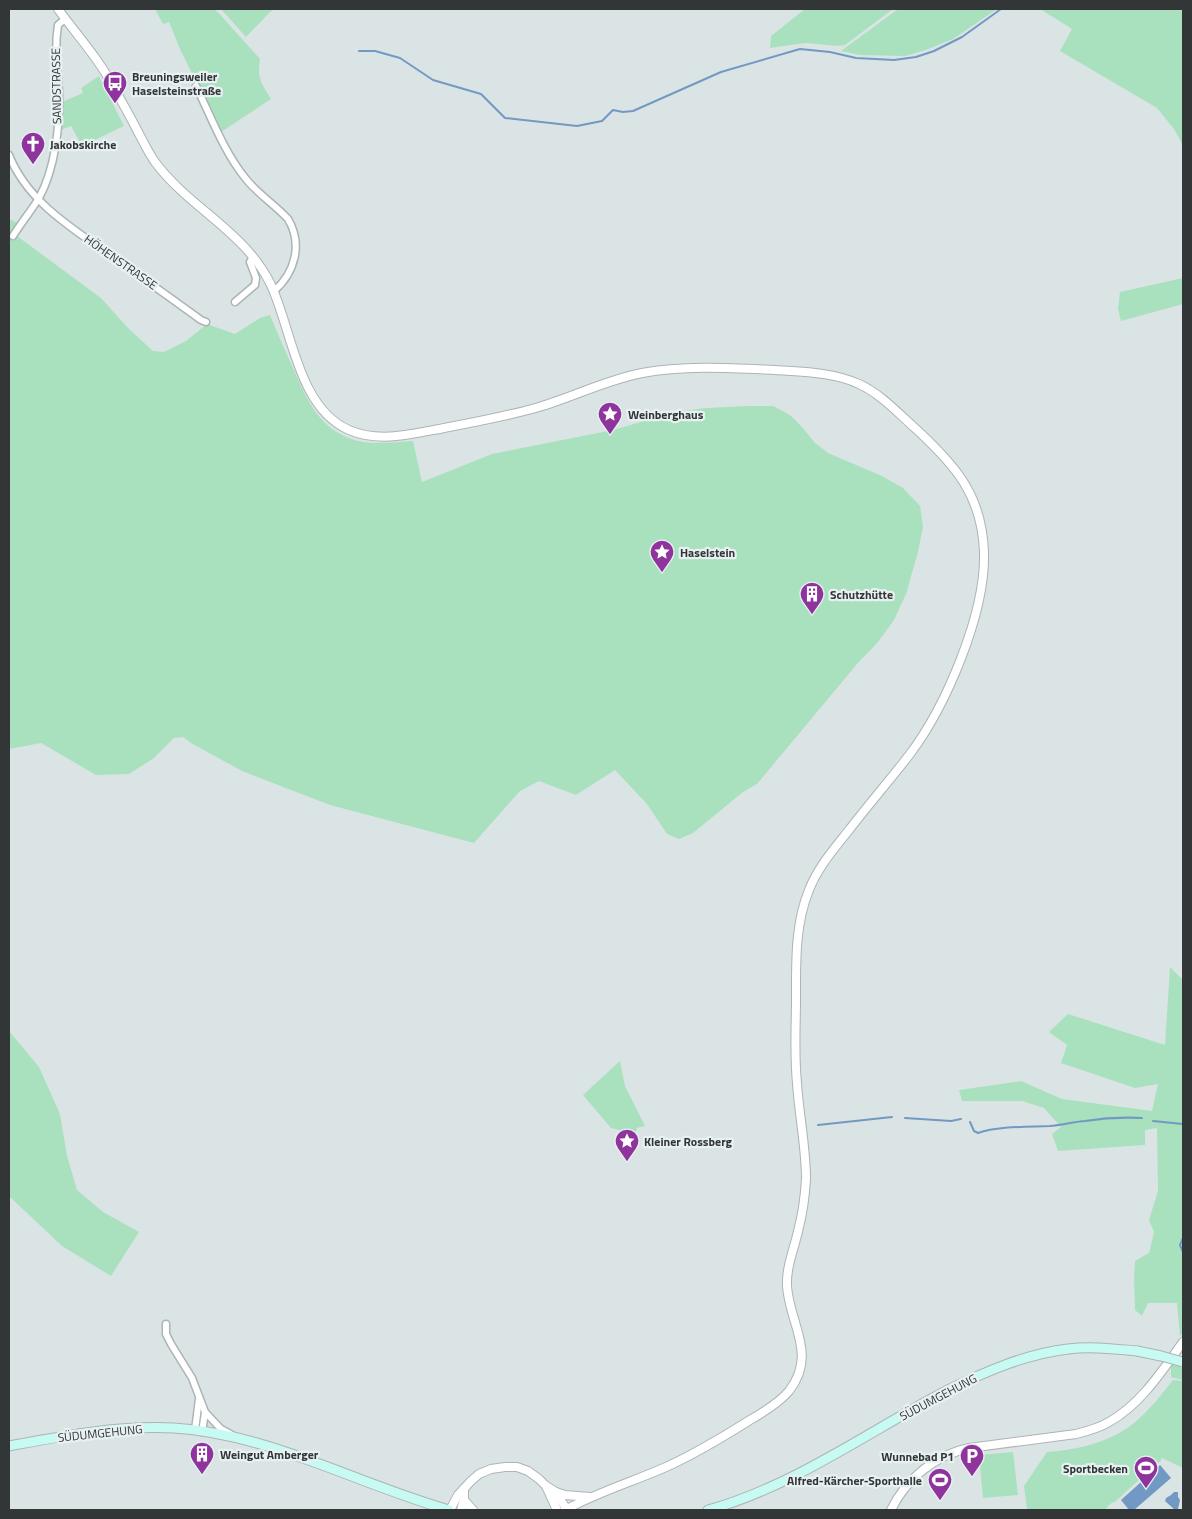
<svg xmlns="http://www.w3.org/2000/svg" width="1192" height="1519" viewBox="0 0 1192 1519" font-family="'Titillium Web',sans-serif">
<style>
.green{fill:#a9e1be}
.water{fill:#7299c3}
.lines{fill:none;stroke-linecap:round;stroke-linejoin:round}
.stream{stroke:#7299c3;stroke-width:2}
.minor-casing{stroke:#acb4b5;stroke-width:9}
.tertiary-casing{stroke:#acb4b5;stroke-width:10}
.secondary-casing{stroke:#acb4b5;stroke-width:11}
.minor{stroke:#fff;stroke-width:6}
.tertiary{stroke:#fff;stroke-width:8}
.secondary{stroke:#c6faf3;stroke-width:9}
.secondary-bridge-casing{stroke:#acb4b5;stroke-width:11;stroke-linecap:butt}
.secondary-bridge{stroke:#c6faf3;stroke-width:9}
.labels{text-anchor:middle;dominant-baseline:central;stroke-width:4.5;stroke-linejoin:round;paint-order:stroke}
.poi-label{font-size:12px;font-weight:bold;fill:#333637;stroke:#e8f1f2;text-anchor:start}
.street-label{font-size:12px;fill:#333637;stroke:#e8f1f2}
</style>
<rect width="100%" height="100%" fill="#dbe4e5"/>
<g class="green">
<path d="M155,9H215L260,59C257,79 261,82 271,99L221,132L180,49L169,22L163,24Z"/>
<path d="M221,9H275L270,12L246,37Z"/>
<path d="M805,9H893L845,45L838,46L805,43L770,48L771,36Z"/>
<path d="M898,9H997L953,39L926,50L905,56L860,55L841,51Z"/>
<path d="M1040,9H1183V145L1174,129L1157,108L1060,51L1072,29Z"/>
<path d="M99,76L124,126L82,146L71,126L61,130L62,102L83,93L81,88Z"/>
<path d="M9,219L22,225L17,236L101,298L128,328L153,351L164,352L186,341L207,324L235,334L260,318L270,315C277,332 285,350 293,368C308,402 321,434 363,442C379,444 396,442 413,441L422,482L492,454L613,430L676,412L706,408L747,406H773L781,410L791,416L803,428L815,443L828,453L882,476L903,488L920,506L923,527L918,552L906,594L894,620L878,642L857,664L757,784L743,792L693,833L679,839L667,834L647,804L615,770L576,795L539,781L520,791L474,843L330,805L242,771L191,743L183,737L174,738L154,758L129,774L96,775L41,743L9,749Z"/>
<path d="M1183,278V304L1121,321L1118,309L1120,292Z"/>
<path d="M1170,967L1183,980V1333L1180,1336L1177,1303H1148L1142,1316L1135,1310L1134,1280L1135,1261L1149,1253L1154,1232L1149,1220L1158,1191L1157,1128L1145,1130V1145L1058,1151L1052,1134L1061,1127L1044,1108L1022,1101H962L959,1090L1021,1081L1062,1099L1152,1111L1158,1084L1135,1088L1061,1063L1067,1045L1049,1032L1068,1014L1165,1045Z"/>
<path d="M9,1031L39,1067L60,1114L67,1156L77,1190L103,1212L139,1232L111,1276L62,1246L9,1196Z"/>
<path d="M620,1061L625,1086L645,1126L637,1128L635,1134L611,1128L583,1095Z"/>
<path d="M1171,1364L1183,1367V1380L1171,1377Z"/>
<path d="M1173,1380L1183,1381V1468L1162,1458L1160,1462L1157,1463L1116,1501L1110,1504L1105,1510H1027L1024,1486L1047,1452C1077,1450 1111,1442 1134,1423C1149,1411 1161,1395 1173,1380Z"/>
<path d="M1013,1452L1018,1495L983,1498L979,1455Z"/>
</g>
<g class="water">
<path d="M1160,1465L1171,1478L1134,1510H1129L1121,1500Z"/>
<path d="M1174,1492H1178V1497L1180,1500L1178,1509L1175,1510L1165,1501L1166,1498L1171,1495Z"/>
</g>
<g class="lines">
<g class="stream">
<path d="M359,51H375L400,58L433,80L481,94L505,118L577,126L602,121L613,110L623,112L633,111L721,72L800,49L830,52L856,58L894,60L916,57L934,51L962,37L1001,9"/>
<path d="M905,1118L951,1121L961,1119"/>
<path d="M1153,1121L1183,1124"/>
<path d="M970,1122L974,1131L978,1133C998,1126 1029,1127 1050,1126C1062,1125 1073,1122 1085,1121C1104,1118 1123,1117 1142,1118"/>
<path d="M818,1125L892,1117"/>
<path d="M1183,1238L1180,1245L1183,1252"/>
<path d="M1183,1311V1297"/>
</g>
<defs>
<g id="minor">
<path d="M196,86C211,117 224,152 246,179C258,194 275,205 288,219C303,244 295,273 274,291"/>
<path d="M9,155C28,203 74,229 114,258C143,278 172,299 201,320L206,322"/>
<path d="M13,236C21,223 31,211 39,198C55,169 60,126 59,93C58,69 54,49 58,25L65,19"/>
<path d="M235,302L255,285L256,278L250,262L253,256"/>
<path d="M166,1324V1334L171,1344L192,1378L205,1412L202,1432"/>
<path d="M205,1412L221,1429L232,1435"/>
<path d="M195,1430L199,1399"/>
</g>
<g id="tertiary">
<path d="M58,9C77,35 99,59 114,88C122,102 130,116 137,130C143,141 148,152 155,162C189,208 246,232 271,285C292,330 298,408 349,430C379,443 412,434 444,428C476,422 508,416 539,407C573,397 606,380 642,373C686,365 731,368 775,370C803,372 833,372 859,384C881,394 898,413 916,429C955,465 982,495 984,552C986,613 946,706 910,754C890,780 869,804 849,830C834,849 818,867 809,890C795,924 796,962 796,998C796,1026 794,1054 797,1083C799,1115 806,1147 806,1179C805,1195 803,1212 799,1227C795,1247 786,1266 787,1286C789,1323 818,1354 789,1391C779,1403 764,1412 750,1420C723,1437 695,1454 666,1467C632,1482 598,1492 565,1510"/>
<path d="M546,1486L557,1510"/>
<path d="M556,1492L565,1495L590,1497"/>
<path d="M464,1500L473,1510"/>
<path d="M450,1510L458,1495L471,1481L479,1474L491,1469L505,1467H517L528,1471L539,1479L546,1486L556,1492L567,1510"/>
<path d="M461,1510L464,1500V1489"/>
<path d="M891,1510C906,1479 935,1455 969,1448L1076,1434C1088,1431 1099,1428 1109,1422C1141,1404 1162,1371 1183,1342"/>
</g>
<g id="secondary">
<path d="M9,1446C63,1436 119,1425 174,1428C270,1434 357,1484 449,1510"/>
<path d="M708,1510C793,1487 872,1429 950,1389C987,1371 1026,1354 1068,1349C1091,1346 1114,1349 1137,1351"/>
</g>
</defs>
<use href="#minor" class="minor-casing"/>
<use href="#tertiary" class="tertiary-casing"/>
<use href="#secondary" class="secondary-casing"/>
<use href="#minor" class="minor"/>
<use href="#tertiary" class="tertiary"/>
<use href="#secondary" class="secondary"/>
<defs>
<path id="secondary-bridge" d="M1137,1351L1161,1356L1183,1362"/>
</defs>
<use href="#secondary-bridge" class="secondary-bridge-casing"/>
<use href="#secondary-bridge" class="secondary-bridge"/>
</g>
<defs>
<symbol id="bus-pin" viewBox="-11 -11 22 30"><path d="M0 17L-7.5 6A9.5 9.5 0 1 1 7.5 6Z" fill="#8f339d" stroke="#e8f1f2"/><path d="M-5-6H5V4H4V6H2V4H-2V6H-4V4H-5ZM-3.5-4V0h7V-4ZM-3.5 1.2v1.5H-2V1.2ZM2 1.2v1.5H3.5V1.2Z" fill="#fff"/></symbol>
<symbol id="church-pin" viewBox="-11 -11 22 30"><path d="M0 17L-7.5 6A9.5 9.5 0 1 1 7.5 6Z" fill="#8f339d" stroke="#e8f1f2"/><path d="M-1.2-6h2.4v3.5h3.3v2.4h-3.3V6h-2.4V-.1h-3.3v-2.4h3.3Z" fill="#fff"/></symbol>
<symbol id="sight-pin" viewBox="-11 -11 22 30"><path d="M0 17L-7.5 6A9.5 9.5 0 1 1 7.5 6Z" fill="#8f339d" stroke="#e8f1f2"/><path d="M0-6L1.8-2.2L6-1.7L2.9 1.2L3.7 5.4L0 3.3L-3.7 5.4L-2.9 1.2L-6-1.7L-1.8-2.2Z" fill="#fff"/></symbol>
<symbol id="building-pin" viewBox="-11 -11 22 30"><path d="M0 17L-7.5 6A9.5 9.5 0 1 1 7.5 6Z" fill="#8f339d" stroke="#e8f1f2"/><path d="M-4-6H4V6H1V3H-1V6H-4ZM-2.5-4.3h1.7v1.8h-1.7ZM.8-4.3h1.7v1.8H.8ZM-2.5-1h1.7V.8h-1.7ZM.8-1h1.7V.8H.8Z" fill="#fff"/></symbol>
<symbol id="parking-pin" viewBox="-11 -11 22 30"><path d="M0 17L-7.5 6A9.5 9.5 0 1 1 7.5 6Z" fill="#8f339d" stroke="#e8f1f2"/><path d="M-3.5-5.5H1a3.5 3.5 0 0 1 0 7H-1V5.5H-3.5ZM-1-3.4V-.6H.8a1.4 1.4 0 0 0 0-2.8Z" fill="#fff"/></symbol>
<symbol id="stadium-pin" viewBox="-11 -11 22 30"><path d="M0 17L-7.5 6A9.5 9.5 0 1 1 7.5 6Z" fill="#8f339d" stroke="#e8f1f2"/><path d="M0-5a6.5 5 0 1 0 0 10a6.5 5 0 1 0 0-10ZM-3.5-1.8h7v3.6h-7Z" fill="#fff"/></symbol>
</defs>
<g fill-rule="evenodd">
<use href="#bus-pin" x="101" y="69" width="28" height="38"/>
<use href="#church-pin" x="19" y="130" width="28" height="38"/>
<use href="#sight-pin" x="596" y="400" width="28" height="38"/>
<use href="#sight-pin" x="648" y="538" width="28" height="38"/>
<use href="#building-pin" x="798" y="580" width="28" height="38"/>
<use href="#sight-pin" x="613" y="1127" width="28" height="38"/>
<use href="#building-pin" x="188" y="1440" width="28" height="38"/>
<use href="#parking-pin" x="958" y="1442" width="28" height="38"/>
<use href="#stadium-pin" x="1132" y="1454" width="28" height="38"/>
<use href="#stadium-pin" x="926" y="1466" width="28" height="38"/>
</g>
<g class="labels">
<g class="poi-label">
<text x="132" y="76">Breuningsweiler<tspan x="132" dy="14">Haselsteinstraße</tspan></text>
<text x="50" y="144">Jakobskirche</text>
<text x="628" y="414">Weinberghaus</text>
<text x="680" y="552">Haselstein</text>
<text x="830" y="594">Schutzhütte</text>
<text x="644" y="1141">Kleiner Rossberg</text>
<text x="220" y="1454">Weingut Amberger</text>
<text x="954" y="1456" text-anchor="end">Wunnebad P1</text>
<text x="1128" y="1468" text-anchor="end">Sportbecken</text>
<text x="922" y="1480" text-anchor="end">Alfred-Kärcher-Sporthalle</text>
</g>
<g class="street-label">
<text transform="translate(56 86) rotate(-91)">SANDSTRASSE</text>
<text transform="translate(121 262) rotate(35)">HÖHENSTRASSE</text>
<text transform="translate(938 1397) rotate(-28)">SÜDUMGEHUNG</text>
<text transform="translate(100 1433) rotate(-6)">SÜDUMGEHUNG</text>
</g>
</g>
<rect width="1192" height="1519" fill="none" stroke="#333637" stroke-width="20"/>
</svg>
